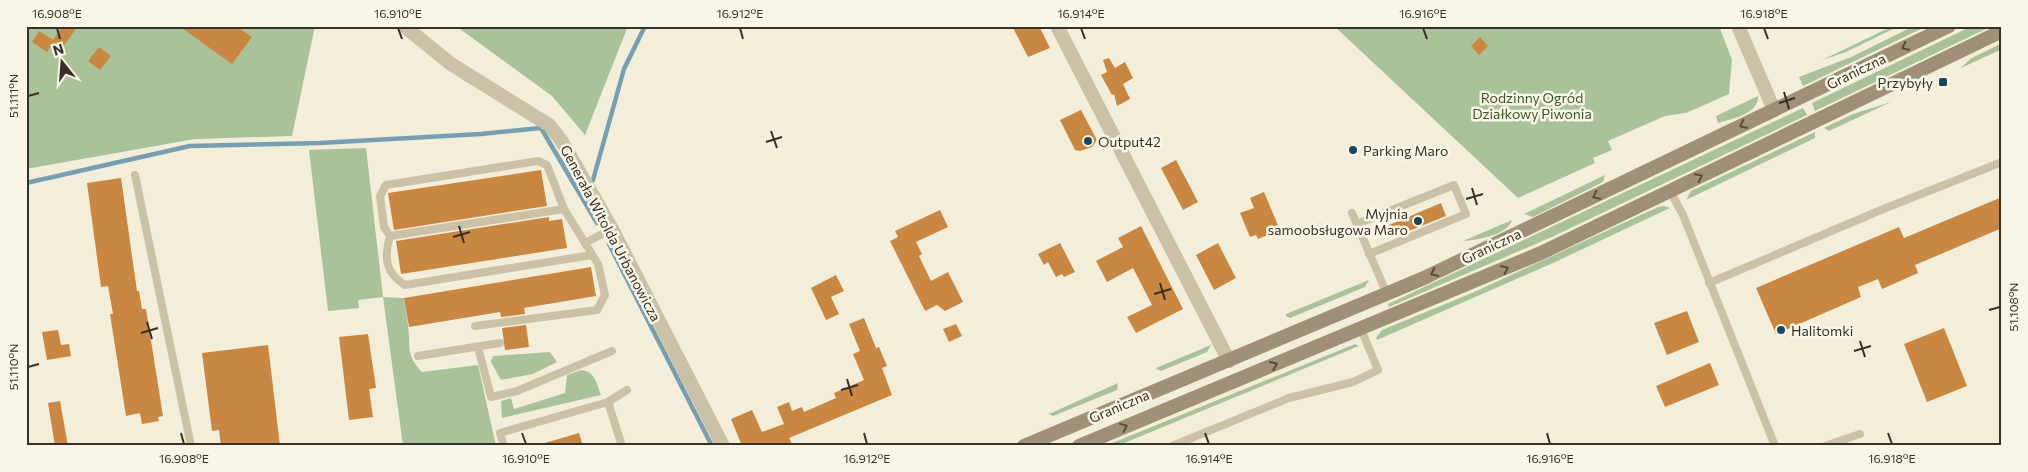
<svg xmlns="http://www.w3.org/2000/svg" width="2028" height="472" viewBox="0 0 2028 472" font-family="Commissioner,sans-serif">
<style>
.green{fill:#aac29a}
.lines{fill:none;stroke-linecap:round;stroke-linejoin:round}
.stream{stroke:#789fb1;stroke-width:4.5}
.building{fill:#ca8741}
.service{stroke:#cbc1a6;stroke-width:8}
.minor{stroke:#cbc1a6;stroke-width:14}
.tertiary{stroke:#cbc1a6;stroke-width:14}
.secondary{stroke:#9f9077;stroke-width:14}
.oneway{stroke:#564d3f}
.ticks{fill:none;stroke:#373027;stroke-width:2}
.poi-dot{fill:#1b455a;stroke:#faf6e7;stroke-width:2}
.labels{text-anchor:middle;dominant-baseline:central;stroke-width:5;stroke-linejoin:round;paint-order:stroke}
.street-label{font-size:14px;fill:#373027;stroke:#faf6e7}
.poi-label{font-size:14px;fill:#373027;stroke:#faf6e7;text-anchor:start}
.park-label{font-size:14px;fill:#3a562a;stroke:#faf6e7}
.neatline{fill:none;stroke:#373027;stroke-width:2}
.ticks-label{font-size:12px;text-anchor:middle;fill:#373027}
</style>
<rect width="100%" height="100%" fill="#f2eeda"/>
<g class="green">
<path d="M26,26H315L292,136L195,139L26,169Z"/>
<path d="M456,26H628L585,135L552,96Z"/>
<path d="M1334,26H1719L1732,60L1729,94L1686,113L1665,116L1608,141L1612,150L1593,158L1595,163L1518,198Z"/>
<path d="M1893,26H1899L1846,52L1822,60Z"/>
<path d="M1914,26H1927L1803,86L1799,77L1851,57Z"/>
<path d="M1972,26H1992L1815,111L1812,103Z"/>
<path d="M2002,43V49L1961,68L1970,59Z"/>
<path d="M1758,96C1759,114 1731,119 1718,123L1716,116Z"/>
<path d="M1891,102L1829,131L1824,128L1853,114Z"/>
<path d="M1803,108L1807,115L1554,236L1389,307L1388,304Z"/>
<path d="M1815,132V138L1686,200L1691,191Z"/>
<path d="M366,148L383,297L404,298C405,307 407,316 408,325C411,347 405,354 422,372L478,365L496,446H403L383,297L358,300L359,308L328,311L309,150Z"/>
<path d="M1605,175L1603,182L1533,217L1524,214Z"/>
<path d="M1664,206L1670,208L1553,263L1377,340L1376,338L1382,330L1472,293L1658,207Z"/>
<path d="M1512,220C1508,235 1477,240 1463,241Z"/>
<path d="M1369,280L1365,287L1290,318L1286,316V314Z"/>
<path d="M1355,344L1359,346L1117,446H1105Z"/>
<path d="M1211,345L1207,352L1161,371L1156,369V368Z"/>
<path d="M550,352L557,362L533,374L501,380L491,362L493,356Z"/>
<path d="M581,370C595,371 597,384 601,395L502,418L501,401L511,398L514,409L565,393L567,375Z"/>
<path d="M1118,383L1117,390L1053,416L1049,414Z"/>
</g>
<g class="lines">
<g class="stream">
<path d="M593,180L624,69L645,26"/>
<path d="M26,183L190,146L320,143L481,134L541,128L597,223"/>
<path d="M609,244L712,446"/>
</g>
</g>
<g class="building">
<path d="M63,26H78L62,48L53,42L47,52L32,42L39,31L53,40Z"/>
<path d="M179,26H236L252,37L232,64Z"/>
<path d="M1012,26H1039L1050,48L1028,57Z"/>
<path d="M1480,37L1488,46L1479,55L1471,46Z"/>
<path d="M99,47L111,56L100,70L88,61Z"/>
<path d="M1109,58L1115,68L1125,62L1133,78L1123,84L1130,99L1117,106L1114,94L1112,95L1101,75L1107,72L1103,60Z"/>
<path d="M1081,110L1097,140L1092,147L1080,151L1075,150L1060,120Z"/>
<path d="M1176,160L1198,202L1183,210L1161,168Z"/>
<path d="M541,170L547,206L394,230L388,193Z"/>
<path d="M121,178L137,291H139L142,309H146L163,416L158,417L159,421L142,424L140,413L126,416L110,314H113L108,286L101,287L87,183Z"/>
<path d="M1264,192L1280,230L1258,239L1256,235L1250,237L1240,213L1254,208L1250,198Z"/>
<path d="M2002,197V228L1915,265L1918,273L1882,289L1878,279L1858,287L1861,297L1776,334L1756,288L1899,227L1904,238Z"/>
<path d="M1441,203L1446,216L1394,237L1389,225Z"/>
<path d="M940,210L948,227L916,242L922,254L919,256L931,281L948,272L963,302L945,311L937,305L925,311L890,241L898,237L895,231Z"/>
<path d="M549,217V221L562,219L567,248L401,274L396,241Z"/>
<path d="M1141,226L1183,309L1136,333L1127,317L1152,305L1133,268L1107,282L1096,261L1123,247L1118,238Z"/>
<path d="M1060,243L1075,272L1064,277L1062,274L1056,277L1048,262L1044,265L1038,254Z"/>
<path d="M1218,243L1236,278L1214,290L1196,255Z"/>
<path d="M591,267L596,296L524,308L525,314L501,317L500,312L409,327L404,298Z"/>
<path d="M836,275L844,291L831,297L839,314L826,320L811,288Z"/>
<path d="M1687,311L1699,342L1667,355L1654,323Z"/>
<path d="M864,318L876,348L879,347L887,366L882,368L892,395L789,438L793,446H742L731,419L752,410L762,432L784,424L777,407L789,402L792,411L802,407L804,412L836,398L834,393L864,380L853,354L860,351L849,324Z"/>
<path d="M956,324L962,336L949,342L943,329Z"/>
<path d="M526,325L529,347L505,350L502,328Z"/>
<path d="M1944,328L1967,386L1927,402L1904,344Z"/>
<path d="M58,330L61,345L69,344L71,356L47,360L42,332Z"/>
<path d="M368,334L376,388L369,389L373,417L349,420L339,337Z"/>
<path d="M268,345L280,446H221L219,430L212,431L202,353Z"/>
<path d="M1710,363L1719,385L1665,407L1656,386Z"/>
<path d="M60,401L68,446H55L48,403Z"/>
<path d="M579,433L583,446H546L545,443Z"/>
</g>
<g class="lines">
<g class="service">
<path d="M135,175L191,446"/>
<path d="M1670,191L1683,215L1775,446"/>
<path d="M1352,213L1387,294"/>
<path d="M1357,224L1454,185L1466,214L1369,254"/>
<path d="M390,236L564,209"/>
<path d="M585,243L612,229"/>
<path d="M1709,283L1881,210L2002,162"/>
<path d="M475,326L597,310L605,295L598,264L564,209L547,165L538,161L386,185L380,196L384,227L390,236C384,257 385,273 405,285L592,255"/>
<path d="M478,347L491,397L517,391L612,351"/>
<path d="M418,356L500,343"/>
<path d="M608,402L622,446"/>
<path d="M504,446L500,433L608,402L627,390"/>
<path d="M1172,446L1289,398L1353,382L1378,370L1361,329"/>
<path d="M1825,446L1860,434"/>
</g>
<g class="minor">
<path d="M404,26L451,64L549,125L561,140L612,229L723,446"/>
<path d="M1057,26L1229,361"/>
</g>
<path class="tertiary" d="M1738,26L1774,110"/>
<g class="secondary">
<path d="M1024,446L1424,278L1949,26"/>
<path d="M1079,446L1541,253L2002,31"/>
</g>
</g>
<defs><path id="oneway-chevron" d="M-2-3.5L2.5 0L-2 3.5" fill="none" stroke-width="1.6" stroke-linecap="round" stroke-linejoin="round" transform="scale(1.25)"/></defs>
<g class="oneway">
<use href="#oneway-chevron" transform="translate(1905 47) rotate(154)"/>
<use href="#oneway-chevron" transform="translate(1743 125) rotate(154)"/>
<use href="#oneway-chevron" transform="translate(1699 177) rotate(-26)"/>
<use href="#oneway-chevron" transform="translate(1596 196) rotate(154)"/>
<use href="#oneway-chevron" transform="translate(1505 269) rotate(-24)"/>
<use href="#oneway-chevron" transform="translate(1434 273) rotate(155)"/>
<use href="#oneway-chevron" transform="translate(1274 365) rotate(-22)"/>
<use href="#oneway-chevron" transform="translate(1124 427) rotate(-22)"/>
</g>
<path class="ticks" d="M57,28L60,39M398,28L402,39M740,28L743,39M1081,28L1085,39M1423,28L1427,39M1764,28L1768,39M1784,92L1789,109M28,96L39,93M1779,103L1795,98M771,131L777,148M766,142L782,137M1472,188L1477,205M1466,199L1483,194M459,226L464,243M453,237L470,232M1160,283L1165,300M1154,294L1171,289M1989,310L2000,307M147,322L152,339M141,333L158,328M1860,341L1865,357M1854,351L1871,346M28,367L39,364M847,379L852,396M841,390L858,385M181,433L184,444M522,433L526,444M864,433L867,444M1205,433L1209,444M1547,433L1550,444M1888,433L1892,444"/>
<g class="poi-dot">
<rect x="1938" y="77" width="10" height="10" rx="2.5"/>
<circle cx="1088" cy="141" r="5"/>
<circle cx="1353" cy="150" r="5"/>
<circle cx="1418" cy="221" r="5"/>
<circle cx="1781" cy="330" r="5"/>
</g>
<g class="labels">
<g class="street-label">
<text transform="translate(1856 71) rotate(-26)">Graniczna</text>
<text transform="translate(611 233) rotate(62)">Generała Witolda Urbanowicza</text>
<text transform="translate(1491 246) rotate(-25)">Graniczna</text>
<text transform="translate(1119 406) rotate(-23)">Graniczna</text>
</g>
<g class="poi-label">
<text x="1933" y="82" text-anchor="end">Przybyły</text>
<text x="1098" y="141">Output42</text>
<text x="1363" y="150">Parking Maro</text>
<text x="1408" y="213" text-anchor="end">Myjnia<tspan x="1408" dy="16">samoobsługowa Maro</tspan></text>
<text x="1791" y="330">Halitomki</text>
</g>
<g class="park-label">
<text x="1532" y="97">Rodzinny Ogród<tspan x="1532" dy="16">Działkowy Piwonia</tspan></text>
</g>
</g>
<rect width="2028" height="472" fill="none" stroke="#faf6e7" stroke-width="55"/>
<g transform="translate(62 62) rotate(343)" stroke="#faf6e7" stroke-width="4" paint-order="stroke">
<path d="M0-4L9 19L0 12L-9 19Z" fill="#373027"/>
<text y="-8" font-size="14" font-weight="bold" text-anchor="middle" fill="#373027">N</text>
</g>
<rect x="28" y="28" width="1972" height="416" class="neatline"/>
<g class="ticks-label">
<text x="57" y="18">16.908°E</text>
<text x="398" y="18">16.910°E</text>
<text x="740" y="18">16.912°E</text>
<text x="1081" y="18">16.914°E</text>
<text x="1423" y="18">16.916°E</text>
<text x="1764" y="18">16.918°E</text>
<text transform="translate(14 96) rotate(-90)" y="4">51.111°N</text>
<text transform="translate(2014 307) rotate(-90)" y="4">51.108°N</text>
<text transform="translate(14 367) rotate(-90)" y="4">51.110°N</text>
<text x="184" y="463">16.908°E</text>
<text x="526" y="463">16.910°E</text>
<text x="867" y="463">16.912°E</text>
<text x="1209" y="463">16.914°E</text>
<text x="1550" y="463">16.916°E</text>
<text x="1892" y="463">16.918°E</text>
</g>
</svg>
